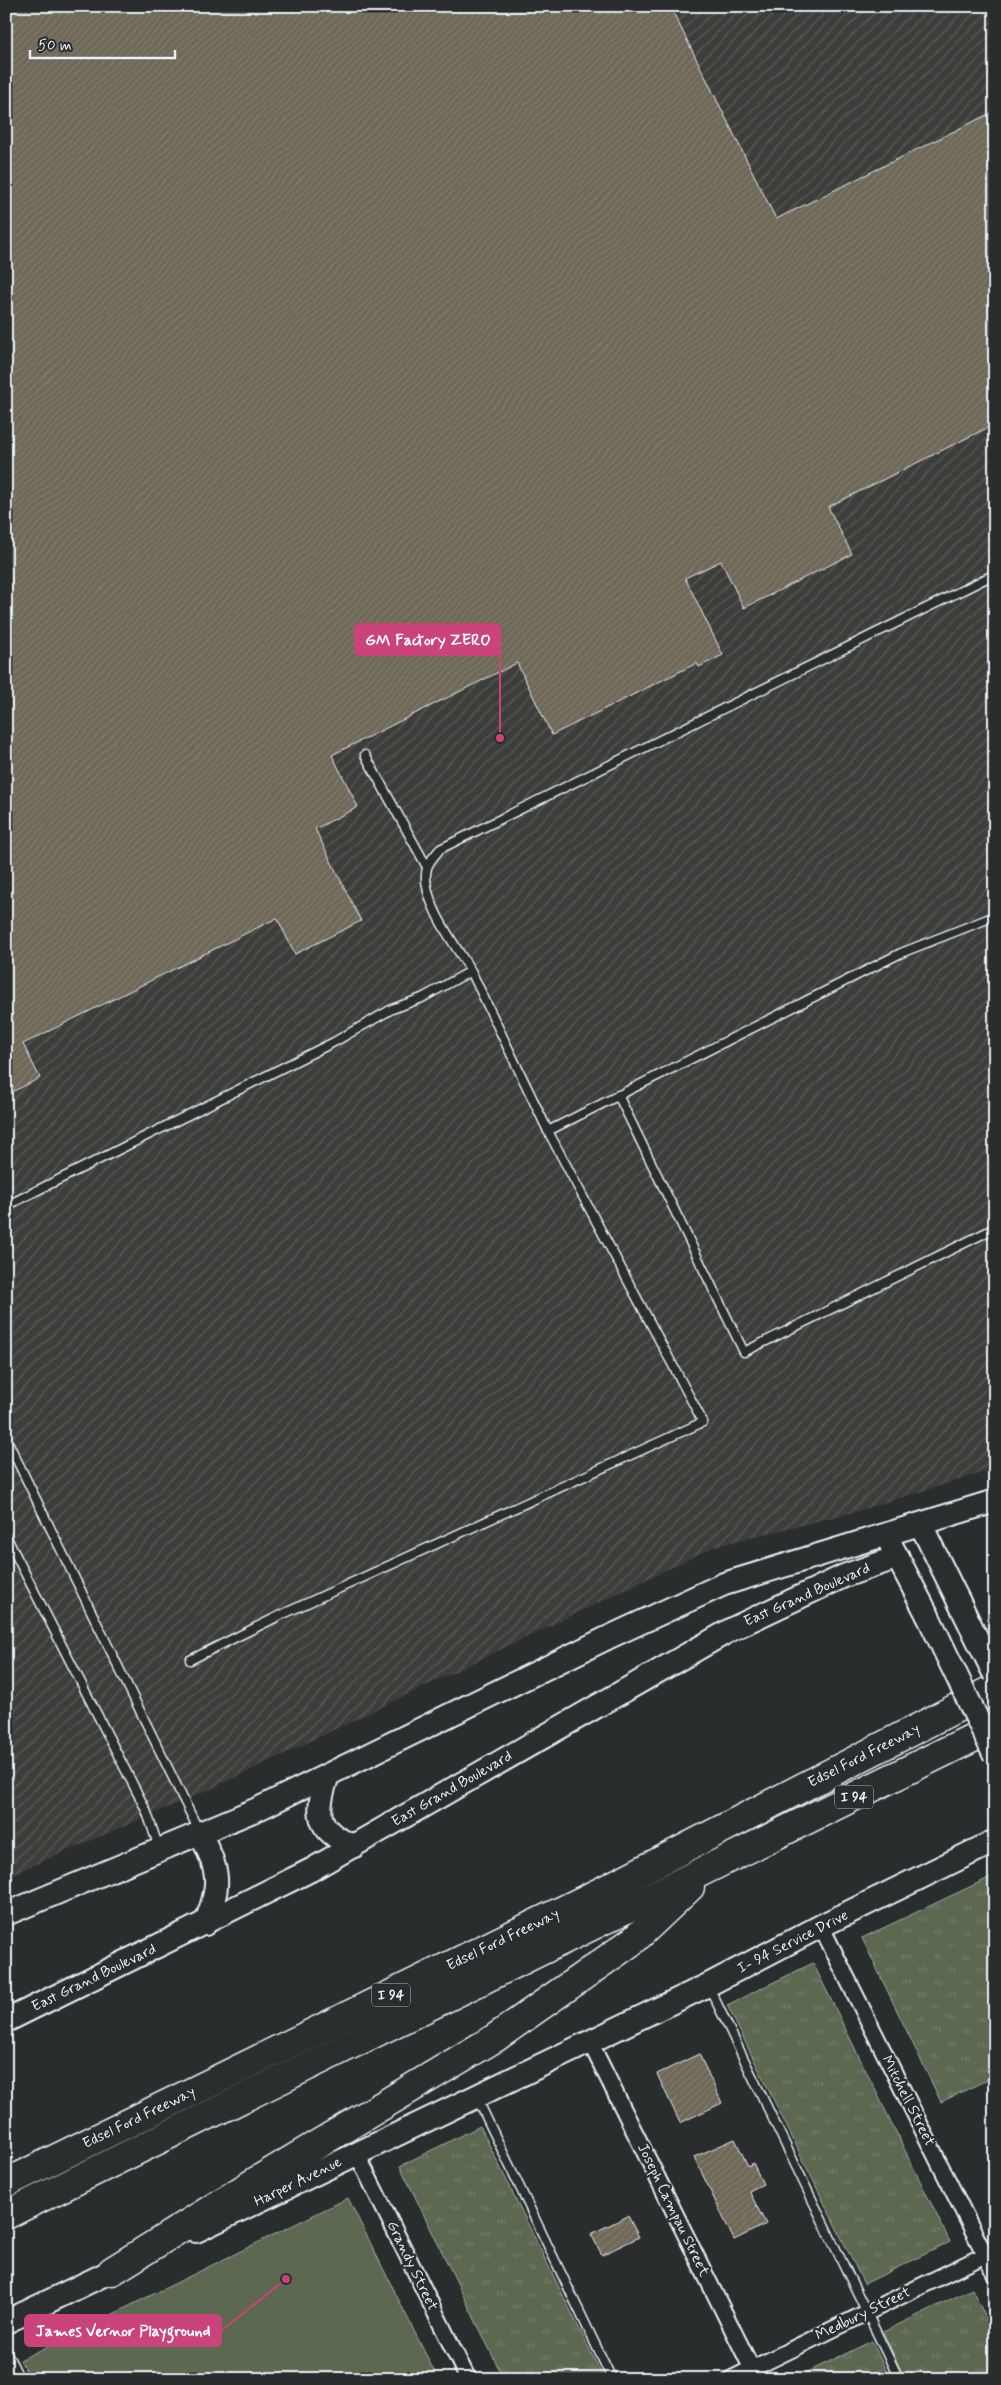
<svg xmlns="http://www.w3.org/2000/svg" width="1001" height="2385" viewBox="0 0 1001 2385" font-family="Mynerve,sans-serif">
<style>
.industrial{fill:url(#industrial-furrows)}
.grass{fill:url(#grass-tufts);stroke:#a2aca4}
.park{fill:#5b6850;stroke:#a2aca4}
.building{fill:url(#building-hatch);stroke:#e8f1f8}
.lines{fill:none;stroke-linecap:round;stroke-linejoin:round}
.lane-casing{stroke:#e8f1f8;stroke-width:11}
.street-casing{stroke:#e8f1f8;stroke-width:19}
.secondary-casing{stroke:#e8f1f8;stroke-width:26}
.highway-casing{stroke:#e8f1f8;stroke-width:31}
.lane{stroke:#2a2d2e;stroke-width:8}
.street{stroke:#2a2d2e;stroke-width:15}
.secondary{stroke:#2a2d2e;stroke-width:22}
.highway{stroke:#2a2d2e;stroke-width:28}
.secondary-bridge-casing{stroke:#e8f1f8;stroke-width:26;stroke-linecap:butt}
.secondary-bridge{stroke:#2a2d2e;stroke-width:22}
.labels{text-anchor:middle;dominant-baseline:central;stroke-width:4.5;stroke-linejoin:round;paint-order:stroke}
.shield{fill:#2a2d2e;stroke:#afb6bb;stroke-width:1}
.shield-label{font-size:14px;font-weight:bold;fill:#e8f1f8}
.street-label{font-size:15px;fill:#e8f1f8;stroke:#2a2d2e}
.leader{fill:none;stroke:#ca437a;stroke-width:2}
.callout-dot{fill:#ca437a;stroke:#2a2d2e;stroke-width:2}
.callout{fill:#ca437a;stroke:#ca437a;stroke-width:2}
.callout-label{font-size:16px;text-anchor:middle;font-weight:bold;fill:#fff}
</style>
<defs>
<pattern id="industrial-furrows" width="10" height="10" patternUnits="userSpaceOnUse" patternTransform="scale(1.25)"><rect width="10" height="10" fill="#3e3e3a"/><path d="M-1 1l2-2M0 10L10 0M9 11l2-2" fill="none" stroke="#5a5a57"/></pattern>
<pattern id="grass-tufts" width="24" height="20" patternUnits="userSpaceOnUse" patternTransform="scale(1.25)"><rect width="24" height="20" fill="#5b6850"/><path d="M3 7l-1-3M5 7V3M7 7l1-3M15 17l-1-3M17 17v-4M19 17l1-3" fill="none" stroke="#737e6a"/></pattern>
<pattern id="building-hatch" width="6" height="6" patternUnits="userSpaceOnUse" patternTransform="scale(1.25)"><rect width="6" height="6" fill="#6e6757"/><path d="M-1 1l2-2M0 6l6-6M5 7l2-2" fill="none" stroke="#837d70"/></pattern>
</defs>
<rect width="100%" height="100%" fill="#2a2d2e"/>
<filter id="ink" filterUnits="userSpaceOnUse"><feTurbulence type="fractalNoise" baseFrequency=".02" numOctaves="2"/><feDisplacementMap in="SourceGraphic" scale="10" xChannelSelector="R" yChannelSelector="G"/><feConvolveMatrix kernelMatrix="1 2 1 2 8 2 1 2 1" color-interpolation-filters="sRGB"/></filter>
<g filter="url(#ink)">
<path class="industrial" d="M6,6H995V1469L854,1512L716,1546L213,1788L6,1877Z"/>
<g class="grass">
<path d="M995,1875V2076L941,2102L862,1938Z"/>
<path d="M813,1963L950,2242L864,2284L727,2005Z"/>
<path d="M480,2126L604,2379H504L400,2166Z"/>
<path d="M972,2289L995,2337V2379H905L883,2332Z"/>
<path d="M872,2341L890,2379H793Z"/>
</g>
<path class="park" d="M348,2198L438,2379H30L20,2360Z"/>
<g class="building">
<path d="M6,6H670L776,219L995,111V424L828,507L852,554L744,608L721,561L685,578L723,655L699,667L697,663L552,735L517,663L332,755L358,807L315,829L361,921L295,954L277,918L23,1044L40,1078L6,1095Z"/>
<path d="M699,2054L722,2103L680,2123L657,2074Z"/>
<path d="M735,2139L748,2166L753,2163L763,2184L749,2191L766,2224L734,2240L694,2157Z"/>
<path d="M628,2216L639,2237L602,2255L591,2234Z"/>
</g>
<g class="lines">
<defs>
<g id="lane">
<path d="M365,755L427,867"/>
<path d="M471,971L548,1131L901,953L995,916"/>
<path d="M618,1095L744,1352L995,1228"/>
<path d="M6,1206L334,1042L392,1009L422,998L471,971C456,946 419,898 427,868C429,861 435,855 440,849L995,574"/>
<path d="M6,1438L199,1831"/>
<path d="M6,1536L146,1810L159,1848"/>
<path d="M190,1660L281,1615L703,1422L548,1131"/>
<path d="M709,1987L899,2379"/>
<path d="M477,2098L612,2379"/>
<path d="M6,2351L20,2379"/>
</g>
<g id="street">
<path d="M821,1926L995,2275"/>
<path d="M590,2042L757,2379"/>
<path d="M357,2154L468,2379"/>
<path d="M731,2379L995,2250"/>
</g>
<g id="secondary">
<path d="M921,1525L959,1602"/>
<path d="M891,1545L928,1616"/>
<path d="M328,1775C315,1812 315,1831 354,1846"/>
<path d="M200,1833C219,1872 222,1883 205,1924"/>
<path d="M6,1914L260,1808L607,1638L724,1584L995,1501"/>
<path d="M6,2021L311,1870L732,1629L844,1576L898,1557"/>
<path d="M196,2231L708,1985L821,1926L995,1841"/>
<path d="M6,2322L126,2264"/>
</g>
<g id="highway">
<path d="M6,2183L604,1890L995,1688"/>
<path d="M6,2215L995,1727"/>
<path d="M112,2271L258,2180L495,2038L634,1940L690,1887"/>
</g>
</defs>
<use href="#lane" class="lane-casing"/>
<use href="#street" class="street-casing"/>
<use href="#secondary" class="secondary-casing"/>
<use href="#highway" class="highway-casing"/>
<use href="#lane" class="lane"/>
<use href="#street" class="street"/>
<use href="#secondary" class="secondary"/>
<use href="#highway" class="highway"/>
<defs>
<g id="secondary-bridge">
<path d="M959,1602L995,1675"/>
<path d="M928,1616L995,1756"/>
</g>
</defs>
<use href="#secondary-bridge" class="secondary-bridge-casing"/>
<use href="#secondary-bridge" class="secondary-bridge"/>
</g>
</g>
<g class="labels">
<g class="shield">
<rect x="835" y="1785.5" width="38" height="23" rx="4"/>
<rect x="372" y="1983.5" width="38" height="23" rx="4"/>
</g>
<g class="shield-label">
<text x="854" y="1797">I 94</text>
<text x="391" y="1995">I 94</text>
</g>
<g class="street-label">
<text transform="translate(807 1595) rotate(-24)">East Grand Boulevard</text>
<text transform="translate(864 1756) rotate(-27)">Edsel Ford Freeway</text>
<text transform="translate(452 1789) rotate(-30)">East Grand Boulevard</text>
<text transform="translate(503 1940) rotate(-26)">Edsel Ford Freeway</text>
<text transform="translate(793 1942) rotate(-27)">I- 94 Service Drive</text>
<text transform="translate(94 1978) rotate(-26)">East Grand Boulevard</text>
<text transform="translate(908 2101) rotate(63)">Mitchell Street</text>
<text transform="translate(139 2118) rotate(-26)">Edsel Ford Freeway</text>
<text transform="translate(298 2182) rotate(-26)">Harper Avenue</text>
<text transform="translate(673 2210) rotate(64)">Joseph Campau Street</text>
<text transform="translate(412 2266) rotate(64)">Grandy Street</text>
<text transform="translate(863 2314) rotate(-26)">Medbury Street</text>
</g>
</g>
<path class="leader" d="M500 738L500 640M286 2279L221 2331"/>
<g class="callout-dot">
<circle cx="500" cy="738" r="5"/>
<circle cx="286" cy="2279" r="5"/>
</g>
<g class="callout">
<rect x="355" y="624" width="145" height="31" rx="5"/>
<rect x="25" y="2315" width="196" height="31" rx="5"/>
</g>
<g class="callout-label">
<text x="428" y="645">GM Factory ZERO</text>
<text x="123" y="2336">James Vernor Playground</text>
</g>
<rect width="1001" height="2385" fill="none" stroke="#2a2d2e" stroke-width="25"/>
<rect x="12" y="12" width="976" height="2360" fill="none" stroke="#e8f1f8" stroke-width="2" filter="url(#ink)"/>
<path d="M30 50v8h145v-8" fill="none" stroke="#e8f1f8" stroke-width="2.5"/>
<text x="38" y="50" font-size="15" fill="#e8f1f8" stroke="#2a2d2e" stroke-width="4" paint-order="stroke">50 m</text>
</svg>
